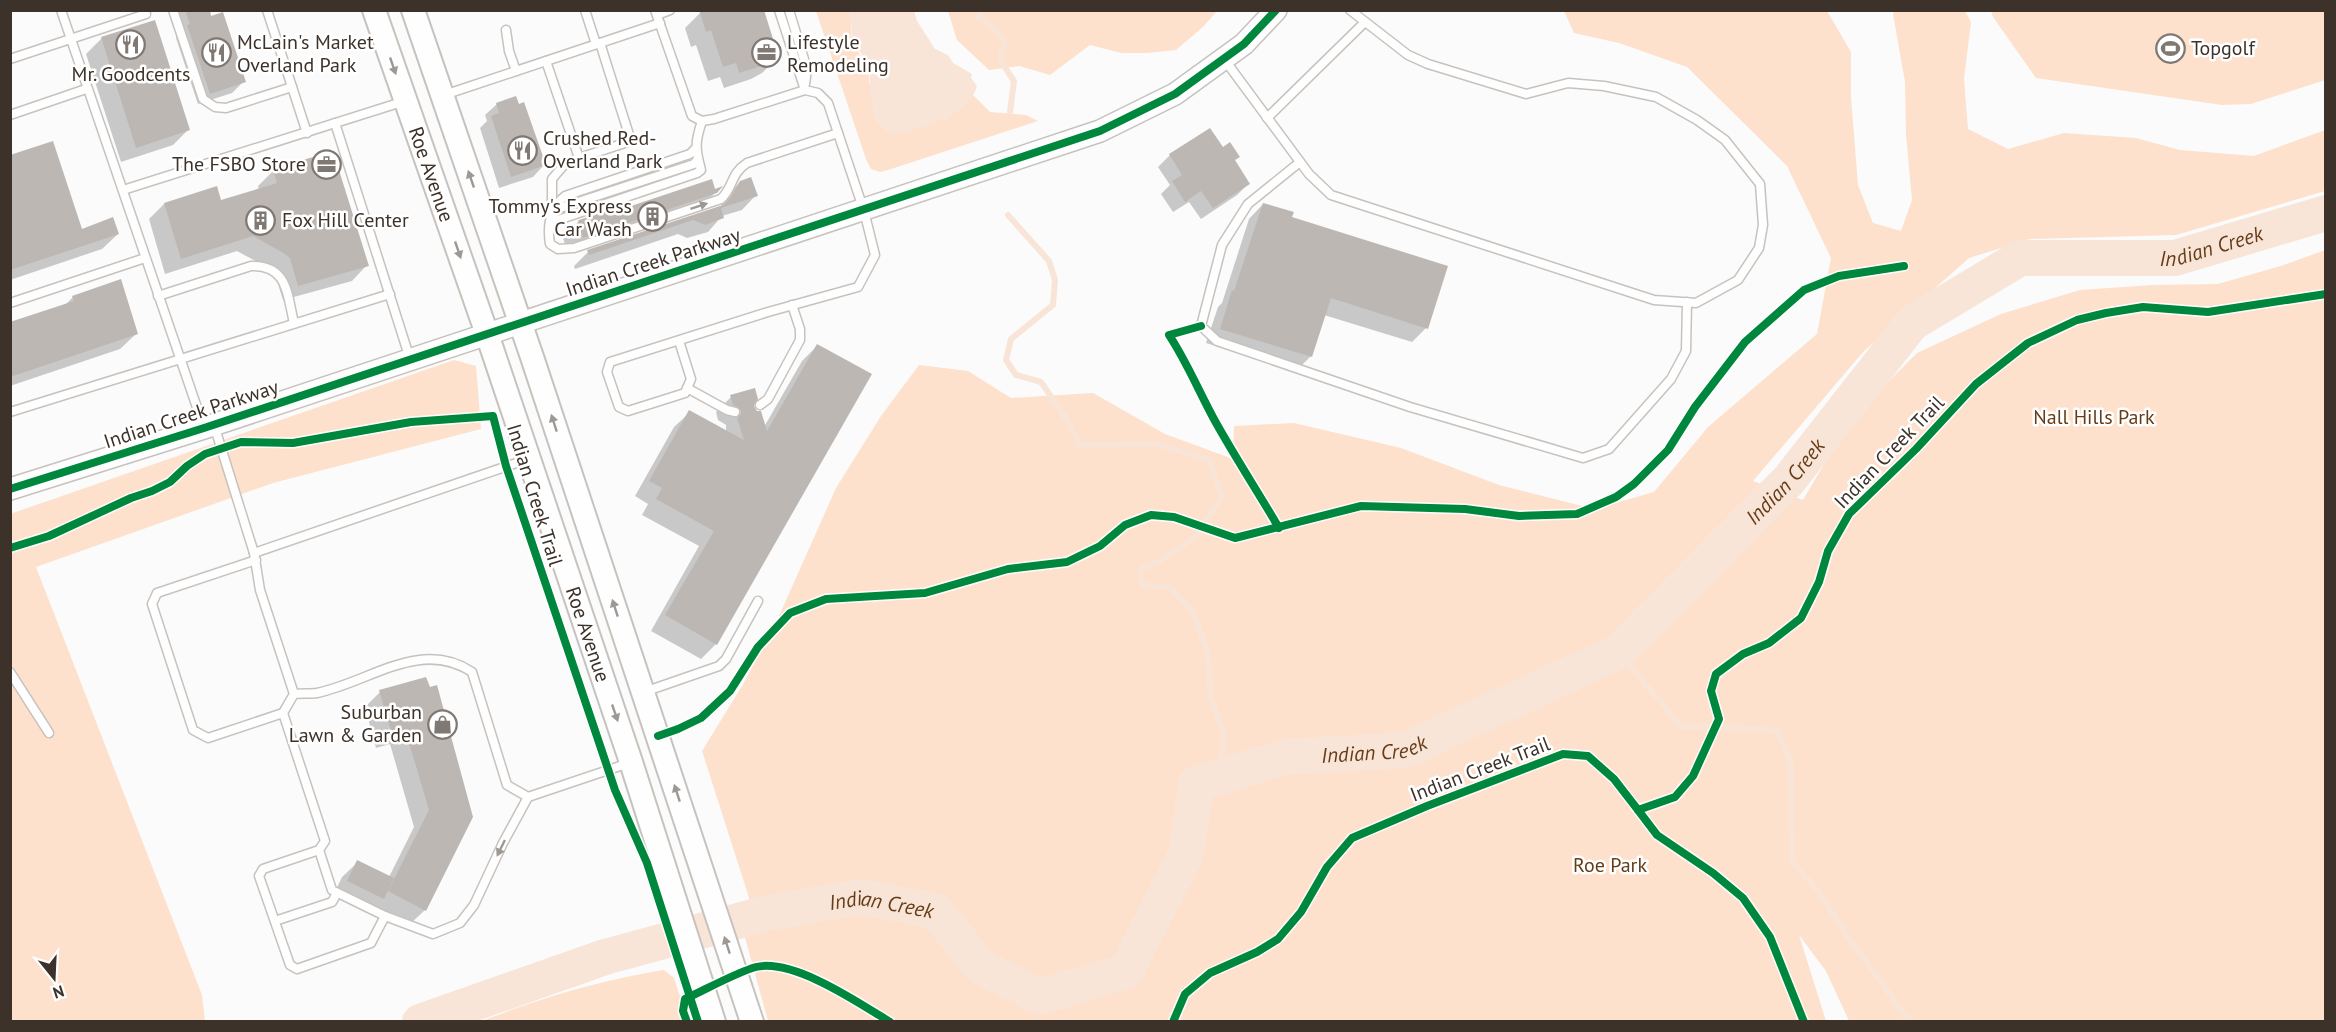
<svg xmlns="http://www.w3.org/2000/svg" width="2336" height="1032" viewBox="0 0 2336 1032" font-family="'PT Sans',sans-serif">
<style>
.green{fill:#fde1cc}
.water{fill:#f8e5d7}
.shadow{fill:#0003}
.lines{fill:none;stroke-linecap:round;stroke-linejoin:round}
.stream{stroke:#f8e5d7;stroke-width:6}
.river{stroke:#f8e5d7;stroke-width:36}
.building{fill:#bcb7b3}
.service-casing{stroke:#c7c2bd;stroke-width:11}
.tertiary-casing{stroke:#c7c2bd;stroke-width:24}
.secondary-casing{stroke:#c7c2bd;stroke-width:26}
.service{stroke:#fefefe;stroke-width:8}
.tertiary{stroke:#fefefe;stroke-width:21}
.secondary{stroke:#fefefe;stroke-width:22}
.cycleway-casing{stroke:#fff;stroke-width:11}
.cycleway{stroke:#00873e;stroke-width:8}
.oneway{fill:#9e9894}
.labels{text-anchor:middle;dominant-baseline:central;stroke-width:5;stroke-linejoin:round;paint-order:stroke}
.poi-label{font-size:20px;fill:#3d3229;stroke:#fff;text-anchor:start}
.street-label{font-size:20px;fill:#3d3229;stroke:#fff}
.park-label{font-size:20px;fill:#653c16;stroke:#fff}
.water-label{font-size:21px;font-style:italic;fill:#663d18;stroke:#fff}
</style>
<rect width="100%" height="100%" fill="#fbfbfb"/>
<g class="green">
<path d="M816,11H850C853,21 849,34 854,44C863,64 871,56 869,83L945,119L973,95L990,112L1026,115L1038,121L888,170L880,172L871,169L866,159Z"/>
<path d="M948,11V10L1217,11L1203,27L1176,50L1148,53H1121L1090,45L1050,75L1019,66L989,70L957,40Z"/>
<path d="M1564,11H1827L1851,52V98L1858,185L1873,223L1901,231L1912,200L1906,135L1905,82L1893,14L1895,11H1965L1971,22L1964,79L1968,129L2008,149L2064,133L2136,138L2180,150L2254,156L2325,130V191L2176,235L2030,239L1969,258L1863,352L1753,481L1803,500L1850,420L1917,353L2001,314L2080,290L2152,285L2218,284L2284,265L2325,250V1021H1849L1826,971L1799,935L1826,1021H768L744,934L760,932L702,751L742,686L775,625L836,488L881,416L919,365L968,371L1011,398L1093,393L1165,434L1233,459L1234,426L1294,423L1401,448L1499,485L1594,509L1654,492L1708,427L1817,334L1831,258L1787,166L1687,67L1619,43L1574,33Z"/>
<path d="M1991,11H2325V80L2251,104L2222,105L2036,78L1993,17Z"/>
<path d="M454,360L476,366L481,429L273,483L36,567L202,995L205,1021H11L10,514Z"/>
<path d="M664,970L674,978L688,1021H482C540,998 601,980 664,970Z"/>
</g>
<path class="water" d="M850,11H914L917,21L935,49L948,55L953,63L972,74L971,78L977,86C968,118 920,128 892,135L876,123L870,94V68L867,61L853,43Z"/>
<g class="shadow">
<path d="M179,10H208L244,81L232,93L198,104L176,38L178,35L172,17Z"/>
<path d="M700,13L777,58L762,73L751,79L724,88L720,77L708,81L696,45L691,47L685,28Z"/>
<path d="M102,38L188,130L173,145L121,162L86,54Z"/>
<path d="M497,104L544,165L533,177L499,188L480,128L487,121L485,115Z"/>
<path d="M1209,130L1248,184L1237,195L1201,219L1189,202L1173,212L1161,194L1170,185L1158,167L1170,155Z"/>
<path d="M332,153L367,265L352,281L283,300L275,274L270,269L237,251L165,274L149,219L164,204L220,202L259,190L258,186L273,171Z"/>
<path d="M10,156L81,231L118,234L102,249L10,280Z"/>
<path d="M740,182L756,195L742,210L722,216L708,232L687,238L678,234L575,269L574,266L588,252L720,208L726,197Z"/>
<path d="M716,192L700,209L568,253L563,238L578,222Z"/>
<path d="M1263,204L1290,218L1426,328L1412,342L1324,315L1310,357L1296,371L1206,343L1218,307L1222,303L1249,219Z"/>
<path d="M73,297L136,334L120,349L10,386V324L65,305Z"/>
<path d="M818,345L716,644L701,659L651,631L699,546L642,515L648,504L635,496L674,427L690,412L726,432V425L718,420L716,412L731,397L752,406L764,427L802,361Z"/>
<path d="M436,687L425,910L409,925L373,907L367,913L333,896L342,877L358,862L389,877L414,827L390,744L376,748L365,707L380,692L429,689Z"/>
</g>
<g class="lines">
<g class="stream">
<path d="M981,10L979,18L996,31L1003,38L1005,46L1000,54L1002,63L1014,81L1010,112"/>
<path d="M1008,215L1049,261L1055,280L1053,305L1011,339L1006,360L1016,375L1041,382L1069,423L1080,445L1156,444L1209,460L1222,496L1197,536L1162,560L1141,569L1142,585L1171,588L1193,612L1207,650L1211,699L1224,734L1222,759L1203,782"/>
<path d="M1618,652L1682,727L1740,728L1777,731L1791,762L1792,861L1819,892L1846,934L1910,1022"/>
</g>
<path class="river" id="s1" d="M420,1022L605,957L767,913L861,897L936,911L980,966L1040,997L1126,971L1186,854L1196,784L1285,757L1405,750L1618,652L1789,480L1912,323L2020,258H2175L2326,213"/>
</g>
<g class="building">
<path d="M185,10H210L211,16L223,12L246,82L210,94L187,25L190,24Z"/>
<path d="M699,10H764L779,58L768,62V64L739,73L736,63L723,67L711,30L706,32Z"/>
<path d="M155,20L190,130L136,148L101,37Z"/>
<path d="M516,96L519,104L524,102L546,165L511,177L491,116L499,113L496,103Z"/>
<path d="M1210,128L1223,147L1230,142L1240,157L1235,160L1250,184L1213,208L1201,191L1185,202L1172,181L1182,175L1169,154Z"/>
<path d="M53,141L82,229L113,217L119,234L10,270V155Z"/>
<path d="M333,151L369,266L298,286L290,258L285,254L253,236L181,259L164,203L217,186L221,200L277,183L273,169Z"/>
<path d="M751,177L758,196L721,208L724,218L705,225L693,220L589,255L587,250L723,205L730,198L740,181Z"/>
<path d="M712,179L715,189L723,186L717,193L583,238L578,221L579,220L602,212L616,211Z"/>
<path d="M1263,203L1294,212L1292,217L1448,266L1428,329L1331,298L1312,357L1220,329L1232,290L1234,291Z"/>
<path d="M121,279L138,334L10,377V322L74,301L72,296Z"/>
<path d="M817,344L872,374L717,645L665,615L714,531L656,499L662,488L649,481L689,410L744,440L737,418L741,414V410L733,405L730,395L755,388L758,399L754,406L757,411H761L767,431Z"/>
<path d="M426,677L430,687L437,685L473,817L426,911L388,891L429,810L405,729L392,734L379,690Z"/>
<path d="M357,860L394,878L384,899L347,881Z"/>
</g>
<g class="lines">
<defs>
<g id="service">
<path d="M61,10L204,428"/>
<path d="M173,10L203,99L215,107L226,108L292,87"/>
<path d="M267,10L307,133"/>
<path d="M585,10L596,44"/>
<path d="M655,10L692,116L702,121L714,119L805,90L818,93L828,103L864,211L875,255L858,287L768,312L610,362L607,372L619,407L628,411L685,393L691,379L679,341"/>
<path d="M779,10L805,90"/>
<path d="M789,10L807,69L805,84"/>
<path d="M657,15L670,10"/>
<path d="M506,30L509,51L516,71"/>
<path d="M10,59L146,14"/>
<path d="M1224,59L1309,174L1331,195L1654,300L1696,303L1738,280L1759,248L1763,225L1760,184L1725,140L1697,120L1656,97L1604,86L1568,83L1526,94L1428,64L1408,55L1350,10"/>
<path d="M546,61L579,158L631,141L600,43"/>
<path d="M444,95L660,23"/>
<path d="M10,115L86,89"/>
<path d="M1267,118L1365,22"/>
<path d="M335,123L410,359"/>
<path d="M695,149L690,154L565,196C550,208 547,225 550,244L558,249L574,248L721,199C734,187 730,174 747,163L838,133"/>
<path d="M1300,162L1248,204L1222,245L1201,326L1217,341L1410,407L1583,458L1609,449L1671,379L1686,351L1687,302"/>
<path d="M123,190L405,101"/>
<path d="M552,209V179L564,165L579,158"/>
<path d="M552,216L560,208L694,164L698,159"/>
<path d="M551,227L558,220L697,173L701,170C695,148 695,142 702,121"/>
<path d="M158,296L251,266C288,265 287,294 294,323"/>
<path d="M10,303L145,258"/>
<path d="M687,388L727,410L735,412"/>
<path d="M760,405L768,399L800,340V329L792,305"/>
<path d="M10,412L390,294"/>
<path d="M214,425L254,553L260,590L294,694L283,713L325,841L319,850L263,869L259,876L290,965L297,969L371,943L385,916L433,934L460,923L474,905L503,843L528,797L629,763"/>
<path d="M254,553L528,459"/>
<path d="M256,560L157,593L152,604L193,730L208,738L283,713"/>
<path d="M10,672L49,733"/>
<path d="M644,692L719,666L726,659L758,601"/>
<path d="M294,694C301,693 310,694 317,693C370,682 420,638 472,672L507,785L528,797"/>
<path d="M319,850L332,890L385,916"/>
<path d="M275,921L332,902L337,893"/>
</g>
<path id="tertiary" d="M10,489L204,428L1100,131L1175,94L1244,44L1276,10"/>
<g id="secondary">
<path id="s2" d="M374,10L487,334L631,762L714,1022"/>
<path d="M413,10L532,357L752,1022"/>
</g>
</defs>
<use href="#service" class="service-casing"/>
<use href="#tertiary" class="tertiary-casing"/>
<use href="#secondary" class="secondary-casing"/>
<use href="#service" class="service"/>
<use href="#tertiary" class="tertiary"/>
<use href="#secondary" class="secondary"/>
<defs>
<g id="cycleway">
<path d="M1201,326L1169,335C1187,362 1199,392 1215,421C1235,457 1258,492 1279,528"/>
<path d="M10,489L204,428L1100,131L1175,94L1244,44L1276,10"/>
<path d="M10,548L49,536L131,498L152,491L170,482L187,466L205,454L241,442L293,443L411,422L493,416L506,466L615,790L647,863L698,1022"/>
<path d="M658,736L678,729L701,718L730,691L758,647L790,613L826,599L925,593L1008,569L1067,562L1100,546L1125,525L1151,515L1174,517L1235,538L1361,506L1465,509L1519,516L1577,514L1616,497L1634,484L1668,450L1695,407L1745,342L1804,290L1839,276L1904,266"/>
<path d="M1638,810L1657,835L1713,873L1743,898L1770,937L1804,1022"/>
<path d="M687,1022L683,1011L685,999C705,990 737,972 756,967C793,958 859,1003 890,1022"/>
<path d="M1173,1022L1185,994L1210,973L1257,952L1278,939L1301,912L1327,867L1352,838L1427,806L1563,754L1588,756L1614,779L1638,810L1675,797L1693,776L1719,719L1711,691L1716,674L1743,654L1769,643L1801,618L1819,582L1828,551L1849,514L1916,449L1976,384L2028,343L2077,320L2106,313L2143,307L2208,312L2326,294"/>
</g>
</defs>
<use href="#cycleway" class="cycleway-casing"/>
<use href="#cycleway" class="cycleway"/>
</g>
<defs><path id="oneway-solid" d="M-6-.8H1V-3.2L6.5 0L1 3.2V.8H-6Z" transform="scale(1.5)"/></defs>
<g class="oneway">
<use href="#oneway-solid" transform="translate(393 66) rotate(71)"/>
<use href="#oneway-solid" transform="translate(471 179) rotate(-109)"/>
<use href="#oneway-solid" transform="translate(699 206) rotate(-18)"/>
<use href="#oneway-solid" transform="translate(458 250) rotate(71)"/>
<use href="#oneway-solid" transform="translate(554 423) rotate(-108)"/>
<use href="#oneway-solid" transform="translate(615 608) rotate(-108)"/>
<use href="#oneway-solid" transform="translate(615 713) rotate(71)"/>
<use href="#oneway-solid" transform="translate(677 793) rotate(-108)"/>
<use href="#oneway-solid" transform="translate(501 848) rotate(116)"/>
<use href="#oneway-solid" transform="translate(727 945) rotate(-108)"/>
</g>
<defs>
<symbol id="restaurant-ring" viewBox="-11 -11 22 22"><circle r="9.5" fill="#fff" stroke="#807872" stroke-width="1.5"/><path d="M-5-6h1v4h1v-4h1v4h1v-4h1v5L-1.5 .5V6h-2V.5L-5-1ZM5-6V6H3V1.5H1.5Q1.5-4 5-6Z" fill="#807872"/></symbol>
<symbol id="stadium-ring" viewBox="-11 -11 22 22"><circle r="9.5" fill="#fff" stroke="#807872" stroke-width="1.5"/><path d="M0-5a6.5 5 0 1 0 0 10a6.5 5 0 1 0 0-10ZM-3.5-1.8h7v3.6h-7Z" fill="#807872"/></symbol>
<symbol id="office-ring" viewBox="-11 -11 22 22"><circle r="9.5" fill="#fff" stroke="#807872" stroke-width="1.5"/><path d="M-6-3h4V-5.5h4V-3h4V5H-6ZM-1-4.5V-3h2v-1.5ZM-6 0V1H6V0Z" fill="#807872"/></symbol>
<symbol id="building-ring" viewBox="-11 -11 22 22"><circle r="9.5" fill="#fff" stroke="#807872" stroke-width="1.5"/><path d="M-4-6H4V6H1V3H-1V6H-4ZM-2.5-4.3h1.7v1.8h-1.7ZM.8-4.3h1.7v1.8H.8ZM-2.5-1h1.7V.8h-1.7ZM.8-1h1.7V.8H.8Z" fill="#807872"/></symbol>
<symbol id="shop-ring" viewBox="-11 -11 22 22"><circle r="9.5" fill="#fff" stroke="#807872" stroke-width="1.5"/><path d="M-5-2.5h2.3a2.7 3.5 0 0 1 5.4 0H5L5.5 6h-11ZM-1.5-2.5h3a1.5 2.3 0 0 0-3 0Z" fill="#807872"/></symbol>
</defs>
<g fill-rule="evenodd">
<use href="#restaurant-ring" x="114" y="28" width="33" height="33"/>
<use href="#stadium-ring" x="2154" y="32" width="33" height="33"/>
<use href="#restaurant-ring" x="200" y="36" width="33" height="33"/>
<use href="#office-ring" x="750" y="36" width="33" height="33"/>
<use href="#restaurant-ring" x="506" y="134" width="33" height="33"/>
<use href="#office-ring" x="310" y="148" width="33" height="33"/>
<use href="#building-ring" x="636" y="200" width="33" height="33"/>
<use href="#building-ring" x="244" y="204" width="33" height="33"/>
<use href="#shop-ring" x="426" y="708" width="33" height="33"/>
</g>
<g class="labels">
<g class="poi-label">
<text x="237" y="42">McLain's Market<tspan x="237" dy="23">Overland Park</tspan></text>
<text x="787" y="42">Lifestyle<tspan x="787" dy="23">Remodeling</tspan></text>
<text x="2191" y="48">Topgolf</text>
<text x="131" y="74" text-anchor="middle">Mr. Goodcents</text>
<text x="543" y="138">Crushed Red-<tspan x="543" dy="23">Overland Park</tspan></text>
<text x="306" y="164" text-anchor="end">The FSBO Store</text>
<text x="632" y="206" text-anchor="end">Tommy's Express<tspan x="632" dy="23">Car Wash</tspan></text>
<text x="282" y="220">Fox Hill Center</text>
<text x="422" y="712" text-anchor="end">Suburban<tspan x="422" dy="23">Lawn &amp; Garden</tspan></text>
</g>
<g class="street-label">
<text stroke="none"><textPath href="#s2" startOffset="174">Roe Avenue</textPath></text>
<text transform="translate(653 262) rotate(-18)">Indian Creek Parkway</text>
<text transform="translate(191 414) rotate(-18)">Indian Creek Parkway</text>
<text transform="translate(1889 452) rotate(-46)">Indian Creek Trail</text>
<text transform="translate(535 495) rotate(73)">Indian Creek Trail</text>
<text stroke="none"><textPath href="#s2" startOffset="660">Roe Avenue</textPath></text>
<text transform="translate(1480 769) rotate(-21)">Indian Creek Trail</text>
</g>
<g class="park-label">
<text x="2094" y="417">Nall Hills Park</text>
<text x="1610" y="865">Roe Park</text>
</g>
<g class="water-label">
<text stroke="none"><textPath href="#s1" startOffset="2174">Indian Creek</textPath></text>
<text stroke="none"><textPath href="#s1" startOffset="1652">Indian Creek</textPath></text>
<text stroke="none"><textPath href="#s1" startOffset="1148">Indian Creek</textPath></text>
<text stroke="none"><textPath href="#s1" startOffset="480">Indian Creek</textPath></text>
</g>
</g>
<rect width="2336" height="1032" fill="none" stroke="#3d3229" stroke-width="24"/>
<g transform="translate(54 978) rotate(162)" stroke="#ffffff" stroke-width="4.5" paint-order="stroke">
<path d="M0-4.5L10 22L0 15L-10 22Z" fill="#3d3229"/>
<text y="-9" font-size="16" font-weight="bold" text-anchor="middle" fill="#3d3229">N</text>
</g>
</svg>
